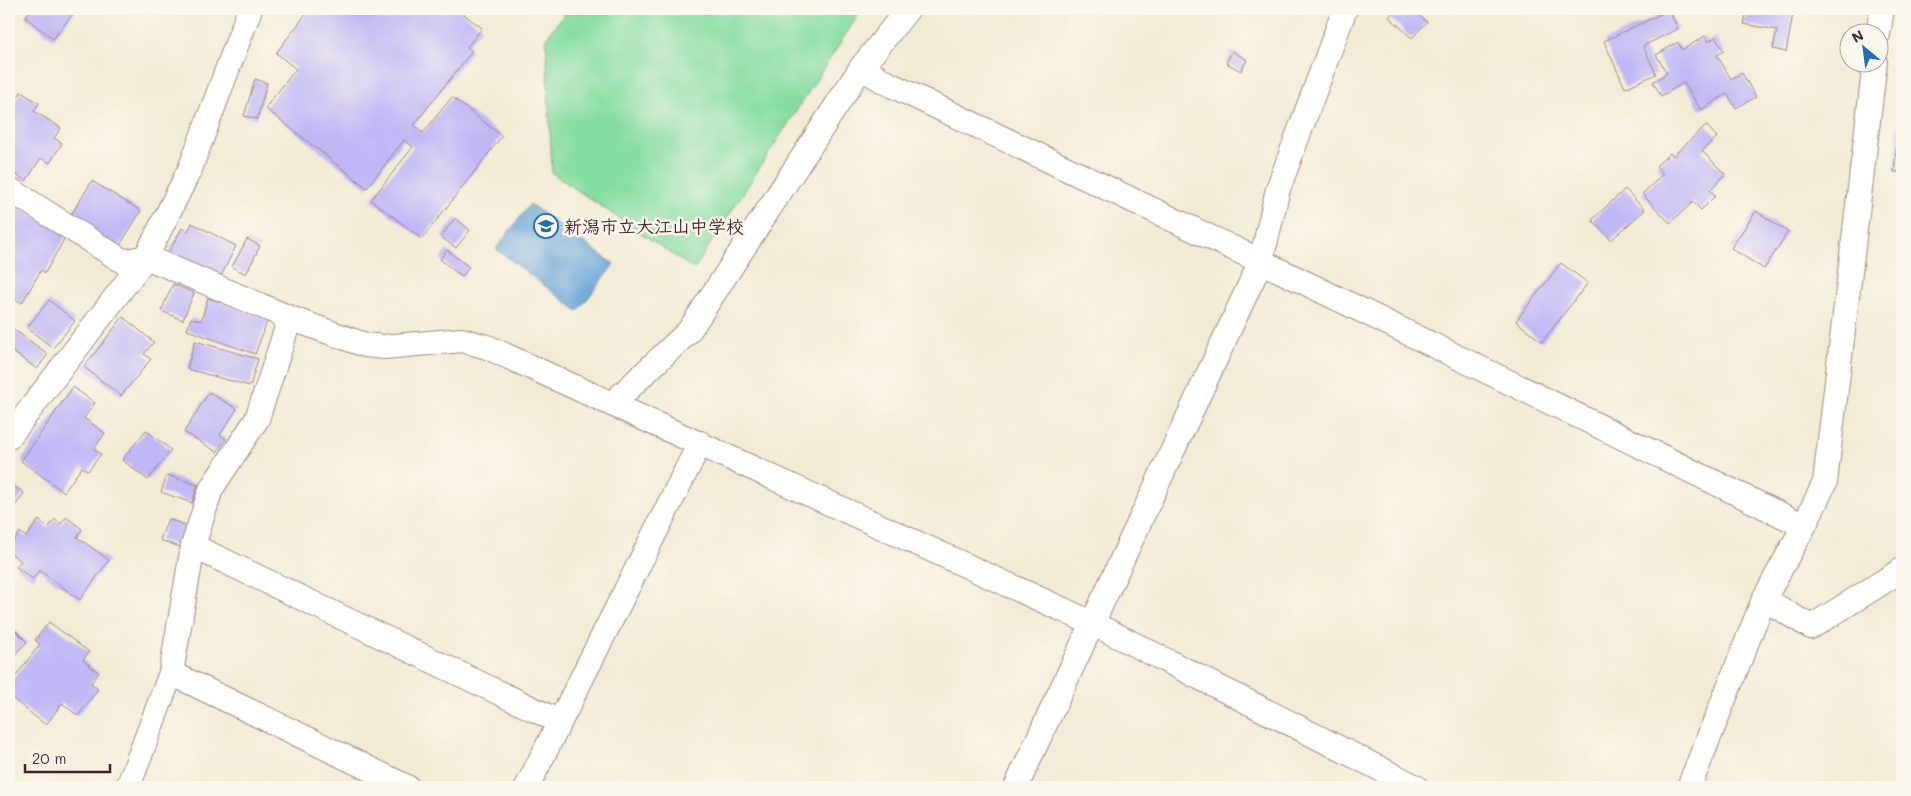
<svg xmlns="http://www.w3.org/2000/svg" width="1911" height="796" viewBox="0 0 1911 796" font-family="Mali,'Klee One',sans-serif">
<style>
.green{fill:#86dda1;stroke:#687e66}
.water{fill:#64a3d6;stroke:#576180}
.building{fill:#c0b8f5}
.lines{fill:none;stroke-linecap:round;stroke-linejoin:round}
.minor-casing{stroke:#9e8680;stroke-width:26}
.minor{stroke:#fff;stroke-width:24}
.labels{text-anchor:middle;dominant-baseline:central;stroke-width:5;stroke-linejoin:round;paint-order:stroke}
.poi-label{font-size:18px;font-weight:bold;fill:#4a1f2b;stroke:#fbf7ec;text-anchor:start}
</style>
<rect width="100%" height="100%" fill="#fbf7ec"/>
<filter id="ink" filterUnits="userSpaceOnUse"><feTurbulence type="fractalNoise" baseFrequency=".02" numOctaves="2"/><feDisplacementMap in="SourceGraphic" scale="10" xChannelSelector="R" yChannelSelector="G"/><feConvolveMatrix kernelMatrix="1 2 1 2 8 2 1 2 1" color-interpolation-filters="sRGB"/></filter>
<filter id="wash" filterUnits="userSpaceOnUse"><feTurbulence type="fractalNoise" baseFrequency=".0096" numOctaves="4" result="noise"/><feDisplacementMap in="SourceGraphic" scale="20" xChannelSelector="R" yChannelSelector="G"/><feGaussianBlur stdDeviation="1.12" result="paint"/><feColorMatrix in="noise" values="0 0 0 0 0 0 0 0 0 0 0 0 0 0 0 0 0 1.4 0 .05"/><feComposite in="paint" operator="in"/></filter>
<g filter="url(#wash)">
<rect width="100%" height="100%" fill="#f2ecd5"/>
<path class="green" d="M568,9H862L694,269L552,173L546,38Z"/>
<path class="water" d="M530,204L614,264L578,311L496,249Z"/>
<g id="blocks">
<g class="building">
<path d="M31,9H77L53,39L25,17Z"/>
<path d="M310,9H457L482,28L467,47L472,51L414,125L423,133L452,97L502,136L422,239L371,200L413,147L404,140L367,188L265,108L296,69L276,53Z"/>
<path d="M1396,9H1412L1427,22L1412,38L1389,17Z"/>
<path d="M1747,9H1794L1786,52L1773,49L1777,30L1744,24Z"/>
<path d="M1669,10L1678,29L1643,46L1656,74L1625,88L1604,41Z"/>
<path d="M1705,36L1708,42L1715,37L1724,51L1717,55L1731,79L1742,73L1756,97L1736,108L1727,94L1701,110L1684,83L1661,96L1653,82L1667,73L1656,55L1678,42L1682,50Z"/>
<path d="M1232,51L1247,60L1241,71L1226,63Z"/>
<path d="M255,79L267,83L257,119L244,116Z"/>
<path d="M21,92L39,103L34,111L61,128L54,138L62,143L50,163L41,158L26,181L9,170V135L11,131L9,130V111Z"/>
<path d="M1899,117H1902V172H1894Z"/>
<path d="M1706,125L1717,137L1702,151L1725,174L1710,190L1715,196L1701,210L1693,202L1670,223L1642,194L1663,174L1656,166L1670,153L1673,156Z"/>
<path d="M92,181L141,211L117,250L68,220Z"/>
<path d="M1625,189L1645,210L1611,240L1592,220Z"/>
<path d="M16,205L67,234L45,273L41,270L22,303L9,296V218Z"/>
<path d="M1756,211L1788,232L1764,269L1731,248Z"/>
<path d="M455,218L470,230L456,248L441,237Z"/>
<path d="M192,223L236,246L220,278L166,257L182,228L188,231Z"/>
<path d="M247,239L260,246L246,274L232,267Z"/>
<path d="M447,250L469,267L462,277L440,259Z"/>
<path d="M1561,263L1588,283L1542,342L1516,321Z"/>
<path d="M173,284L194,293L183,320L161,311Z"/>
<path d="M208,298L268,319L255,354L187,330L191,318L201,321Z"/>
<path d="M49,300L75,321L53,348L27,328Z"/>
<path d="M123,317L154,342L144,354L151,359L121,396L84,367Z"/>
<path d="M9,326L48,354L37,369L9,349Z"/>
<path d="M195,341L258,359L250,386L187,369Z"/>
<path d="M73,387L95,403L84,418L105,433L94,449L101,454L88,471L82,467L64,492L21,461Z"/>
<path d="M209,392L237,409L220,435L226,439L217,452L184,432Z"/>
<path d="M9,402L14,407L9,414Z"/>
<path d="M146,430L171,450L148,480L122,460Z"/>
<path d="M167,475L198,485L192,503L161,492Z"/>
<path d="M9,483L24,493L9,515Z"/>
<path d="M66,517L82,529L77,537L109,560L80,600L39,570L33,579L16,567L21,561L9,552V547L20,532L26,537L39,520L48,528L55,519L61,524Z"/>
<path d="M168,519L187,526L180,547L160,540Z"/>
<path d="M49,622L89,652L83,660L99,673L91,683L98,689L78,716L62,703L46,725L9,696V685L40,644L35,640Z"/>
<path d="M9,624L27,642L9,660Z"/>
</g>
</g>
</g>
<g filter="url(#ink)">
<use href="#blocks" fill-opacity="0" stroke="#9e8680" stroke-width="1"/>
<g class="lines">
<defs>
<g id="minor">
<path d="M1878,34L1882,9"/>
<path d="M861,68L889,84L1285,273L1804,526"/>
<path d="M9,189L124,262L146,257L290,318L365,345L384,347L462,340L487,347L1092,623L1416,787"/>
<path d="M612,404L689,331L861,68L908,9"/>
<path d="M9,437L146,257L190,169L250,9"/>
<path d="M193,546L560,722"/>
<path d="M1764,599L1811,627L1902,570"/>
<path d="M171,673L407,787"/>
<path d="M128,787L171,673L193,546L211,489L257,419L290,318"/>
<path d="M527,787L700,443"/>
<path d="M1016,787L1261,261L1278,189L1345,9"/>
<path d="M1689,787L1764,599L1804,526L1825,482L1875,62"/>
</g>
</defs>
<use href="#minor" class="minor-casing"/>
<use href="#minor" class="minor"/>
</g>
</g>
<defs>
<symbol id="school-ring" viewBox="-11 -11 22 22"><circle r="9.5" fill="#fbf7ec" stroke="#1f6fb2" stroke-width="1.5"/><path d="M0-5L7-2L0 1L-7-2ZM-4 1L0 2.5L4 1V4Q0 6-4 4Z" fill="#1f6fb2"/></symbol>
</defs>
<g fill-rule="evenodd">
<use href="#school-ring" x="532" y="212" width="28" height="28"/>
</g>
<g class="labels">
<g class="poi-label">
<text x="564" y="226">新潟市立大江山中学校</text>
</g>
</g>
<rect width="1911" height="796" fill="none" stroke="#fbf7ec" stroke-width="30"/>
<g transform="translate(1864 48) rotate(331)"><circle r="24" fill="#fbf7ec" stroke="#b4a19f"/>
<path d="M0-4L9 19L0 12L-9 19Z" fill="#1f6fb2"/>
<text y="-8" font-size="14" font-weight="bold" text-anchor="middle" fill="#4a1f2b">N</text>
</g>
<path d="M25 764v8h85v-8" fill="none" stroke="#4a1f2b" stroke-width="2.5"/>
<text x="32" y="764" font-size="15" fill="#4a1f2b" stroke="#fbf7ec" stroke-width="4" paint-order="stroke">20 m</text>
</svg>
